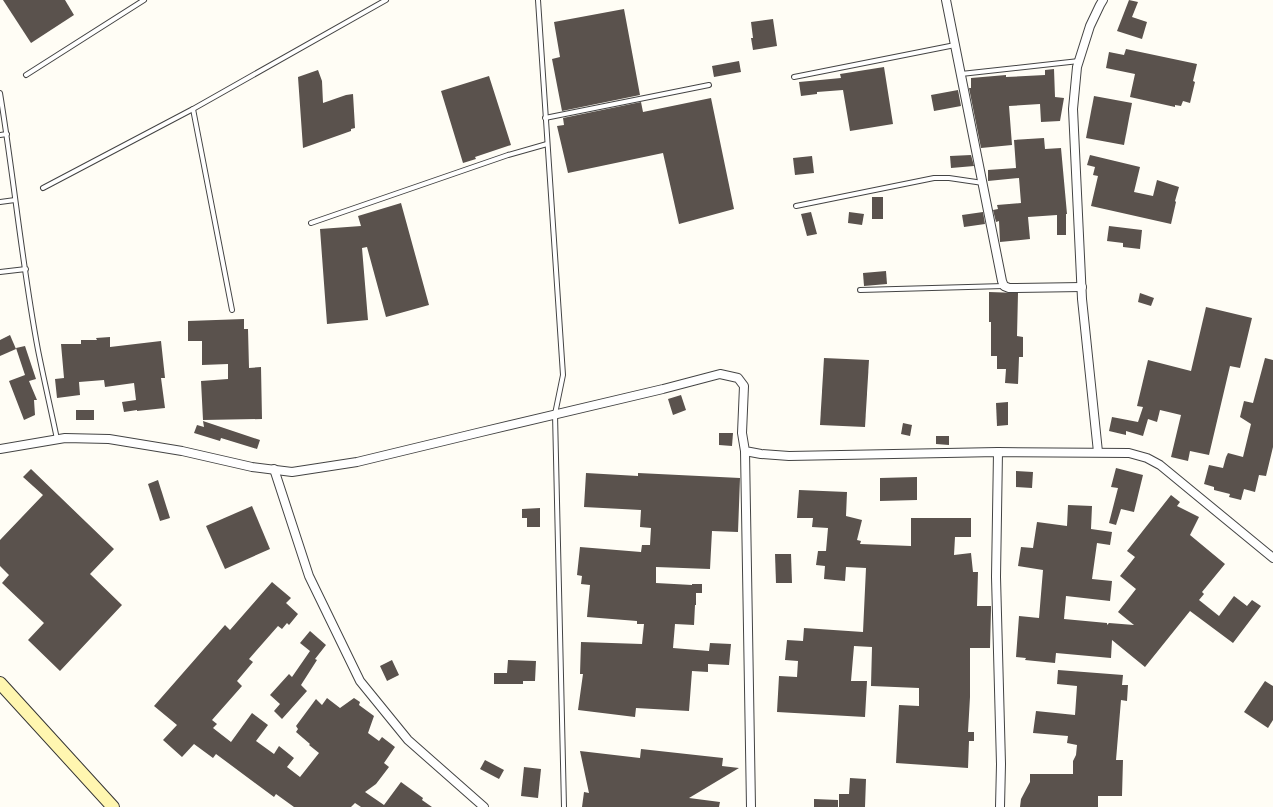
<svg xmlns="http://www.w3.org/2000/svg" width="1273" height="807" viewBox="0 0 1273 807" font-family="'Libre Baskerville',serif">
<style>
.building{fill:#5a524d}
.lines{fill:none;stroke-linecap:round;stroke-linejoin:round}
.lane-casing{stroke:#444;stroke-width:6}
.street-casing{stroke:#444;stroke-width:10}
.secondary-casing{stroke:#333;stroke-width:14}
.lane{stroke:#fff;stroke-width:4}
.street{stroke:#fff;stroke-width:8}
.secondary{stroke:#fff6b0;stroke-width:12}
</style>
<rect width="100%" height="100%" fill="#fffdf5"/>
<g class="building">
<path d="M3,0H65L74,15L31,43Z"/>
<path d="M1129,0L1138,2L1132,17L1147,22L1142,39L1117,31Z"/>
<path d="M624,9L640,95L562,111L552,59L560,57L554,22Z"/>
<path d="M773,19L777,46L753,50L751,38H753L751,22Z"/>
<path d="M1126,49L1197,64L1193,81L1195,82L1190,103L1183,101L1181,106L1175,105V107L1130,97L1135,74L1106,68L1109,52L1124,55Z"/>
<path d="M739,61L741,72L714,77L712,66Z"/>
<path d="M884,67L893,124L850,131L843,90L817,92V94L801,96L799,82L841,78L840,74Z"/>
<path d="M1054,69L1055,97L1064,98L1060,121L1041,122L1040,104L1009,106L1012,145L981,148L969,88H971V78L1006,75V77L1045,75V70Z"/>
<path d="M318,70L322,81L323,103L346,95L353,94L355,128L351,129V131L303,148L298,77Z"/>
<path d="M489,76L511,145L475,157L476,159L463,163L441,91Z"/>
<path d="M958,90L961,106L934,111L931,95Z"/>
<path d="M1094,96L1132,103L1124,145L1086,138Z"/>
<path d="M711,98L734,209L679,224L663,153L568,173L557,126L564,125L563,118L641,102L643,112Z"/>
<path d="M1044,138L1045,149L1061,148L1067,214H1066V235H1057V215L1028,217L1030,239L1000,242L999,221L996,222L993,210L998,209L997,205L1021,203L1019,178L988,181V170L1016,168L1014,140Z"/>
<path d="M971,155L974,166L951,168L950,156Z"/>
<path d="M1090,155L1140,167L1134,192L1153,196L1157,180L1179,187L1175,201L1176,202L1171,224L1091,206L1098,176L1093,175L1095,167L1087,165Z"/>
<path d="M812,156L814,173L795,175L793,158Z"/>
<rect x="872" y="197" width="11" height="22"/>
<path d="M401,203L429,305L386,317L367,247L362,248L368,320L327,324L320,229L361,226L358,216Z"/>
<path d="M811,212L817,234L807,236L801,214Z"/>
<path d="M849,212L864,214L862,225L848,223Z"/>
<path d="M983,212L985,224L964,227L962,215Z"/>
<path d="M1109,226L1142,230L1140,249L1123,247V243L1107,241Z"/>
<path d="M886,271L887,284L864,286L863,273Z"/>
<path d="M989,292L1018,293L1017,336L1023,337V357H1019L1018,384L1005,383L1006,369H997V356H991V322H989Z"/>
<path d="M1140,293L1154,298L1151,306L1138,302Z"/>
<path d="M1206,307L1252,318L1240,368L1230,366L1209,455L1190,451L1188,461L1171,457L1181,415L1160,410L1157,422L1148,419L1143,436L1126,431V435L1109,431L1112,417L1138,422L1143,407L1137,406L1148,360L1191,371Z"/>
<path d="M244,319V329H248L249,368L261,367L262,419L203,420L201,381L228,379V364L202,365V341H188V321Z"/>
<path d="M10,335L16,349L0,356V340Z"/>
<path d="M110,337V347L161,341L165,378H161L165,408L137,411V410L124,412L122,402L136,400L134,383L105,387L104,380L79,382L80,395L57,398L55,379L64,378L61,344H81V340H97L96,338Z"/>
<path d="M25,346L36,379L29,381L37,400H34L35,415L24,420L9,381L25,375L16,348Z"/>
<path d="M824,358L869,360L865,427L820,425Z"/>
<path d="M1265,358L1273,360V447L1266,476L1259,475L1255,492L1244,489L1241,500L1229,497L1230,494L1214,490V487L1204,484L1209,465L1223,468L1226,457L1228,453L1243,457L1251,424L1240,417L1244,401L1253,403Z"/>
<path d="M681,395L686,410L673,415L668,399Z"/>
<path d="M1008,402V425L997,426L996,403Z"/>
<rect x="76" y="410" width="18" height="10"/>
<path d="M203,421L260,440L257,449L221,438L220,441L194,433L197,425L204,427Z"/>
<path d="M903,423L912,425L910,436L901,434Z"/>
<path d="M719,433H733L732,446L719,445Z"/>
<path d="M936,436H949V445L936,444Z"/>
<path d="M1116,468L1143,475L1134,512L1121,509L1116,525L1109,523L1118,488L1111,487Z"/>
<path d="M31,469L114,549L90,574L122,605L60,671L28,640L44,623L2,583L9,575L0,566V540L43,495L23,477Z"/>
<path d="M1016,471L1033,472L1032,488L1016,487Z"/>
<path d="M586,473L638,476V473L740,478L738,532L712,531L710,569L656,567V583L692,585V584H702V593H696V605H695L694,625L675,624L673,648L709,651L710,643L731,644L729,665L708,664V672L692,671L689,711L636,708L635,717L578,710L583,674H580L581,642L642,644L644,624H637V621L587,617L590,585L581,584L582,576L577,575L580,547L641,552L642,545H650L651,528L640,527L641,510L584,507Z"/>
<path d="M917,477V500L880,501V478Z"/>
<path d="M158,480L170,518L160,521L148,484Z"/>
<path d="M799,490L847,492L846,516L862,520L857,540L861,541L860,544L911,546V518H971V537H955L954,555L971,553L973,572H978L977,606H991V610L990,648H970V697L968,732H974V741H969L968,768L896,763L899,705L919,706V688L871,686L872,647L854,646L851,681H867L865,717L777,712L779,676L797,677L798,661L785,660L787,640L803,641L804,628L863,632L866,568L846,567L845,581L824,579L825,566L816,565L818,551H826L828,528L812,527L813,518H797Z"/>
<path d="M1171,495L1180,502L1177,506L1199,517L1190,535L1225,564L1202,592L1204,594L1199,600L1219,616L1234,596L1247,606L1252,600L1261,606L1233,643L1190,611L1145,667L1112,640L1111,658L1056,653L1055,663L1025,660L1026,658L1016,657L1019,616L1039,618L1043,570L1018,566L1021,547L1033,548L1037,522L1067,526L1068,505L1092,506L1091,529L1112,532L1110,545L1097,543L1092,579L1112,581L1110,601L1066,596L1064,619L1107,623V625L1109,623L1134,625L1118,612L1136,589L1120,576L1135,557L1127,551Z"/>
<path d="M252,506L270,549L225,569L206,526Z"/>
<path d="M540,508V527H527V518H522V509Z"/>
<path d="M775,554H791L792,583H776Z"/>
<path d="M272,582L291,598L286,603L298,614L289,625L287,623L282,629L278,626L249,659L253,662L237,681L242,686L212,720L217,724L213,728L231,742L252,713L268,725L256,741L274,754L279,746L294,758L287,767L300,777L319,753L309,745L310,744L296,732L298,729L296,726L316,699L322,705L327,698L340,708L354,698L360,702L359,705L374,716L368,733L379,741L382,737L395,747L384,763L389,767L376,784L365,792L384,805L401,782L423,798L422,800L432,807H361L355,803L351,807H294L276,794L274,797L216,754L213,758L194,744L182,757L163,740L177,725L154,706L225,625L230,630Z"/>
<path d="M310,631L326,645L315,659L317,660L301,685L307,691L282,719L274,711L280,704L270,695L289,674L292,677L310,651L300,643Z"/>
<path d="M392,660L399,675L387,681L380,666Z"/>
<path d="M508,660L536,661L535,681H523V684H494V673H507Z"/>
<path d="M1058,670L1123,675L1122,685H1128L1127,701L1121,700L1116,760H1123L1122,796H1098V807H1020L1021,799L1030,782V774H1073V761L1076,755L1077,745L1067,743L1068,736L1033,733L1036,711L1075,715L1077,686L1057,684Z"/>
<path d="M1265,681L1273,686V720L1268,728L1244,712Z"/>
<path d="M641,749L723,758L722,766L739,768L689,798L720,802L719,807H582L584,792L589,793L580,751L640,758Z"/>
<path d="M485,760L504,770L499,779L480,769Z"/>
<path d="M524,767L541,769L538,798L521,796Z"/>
<path d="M850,778L866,779L865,807H839V794H849Z"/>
<path d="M814,799L838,800V807H814Z"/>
</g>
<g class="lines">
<defs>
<g id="lane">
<path d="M538,0L563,375L555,414L564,807"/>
<path d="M961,74L1079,61"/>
<path d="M26,75L144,0"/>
<path d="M794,77L955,45"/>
<path d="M0,93C14,178 22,265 38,350C44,380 51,410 57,439"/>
<path d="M193,109L232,310"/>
<path d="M545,118L709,85"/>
<path d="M0,135L7,134"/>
<path d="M43,188L193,109L386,0"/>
<path d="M0,202L15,200"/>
<path d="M796,206L934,178H949L983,183"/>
<path d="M311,223L508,155L547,144"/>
<path d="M0,272L26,269"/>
<path d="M860,290L1004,286"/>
</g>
<g id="street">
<path d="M946,0L1002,281L1004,286L1009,288L1082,287"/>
<path d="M0,449L65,438L109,439L182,451L252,467L292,472L357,462L477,433L663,389L720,374L738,378L744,386L742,433L745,451L761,454L789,456L998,452L1129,453L1147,458L1160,465L1273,558"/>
<path d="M745,451L751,807"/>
<path d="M998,452L996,577L1001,764L1000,807"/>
<path d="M1098,452L1082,299L1073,109L1077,67L1090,26L1100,5L1103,0"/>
<path d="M274,469L309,576L360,681L408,740L484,807"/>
</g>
<path id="secondary" d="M0,683L113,807"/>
</defs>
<use href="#lane" class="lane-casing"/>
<use href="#street" class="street-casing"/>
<use href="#secondary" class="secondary-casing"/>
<use href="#lane" class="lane"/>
<use href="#street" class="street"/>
<use href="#secondary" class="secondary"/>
</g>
</svg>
